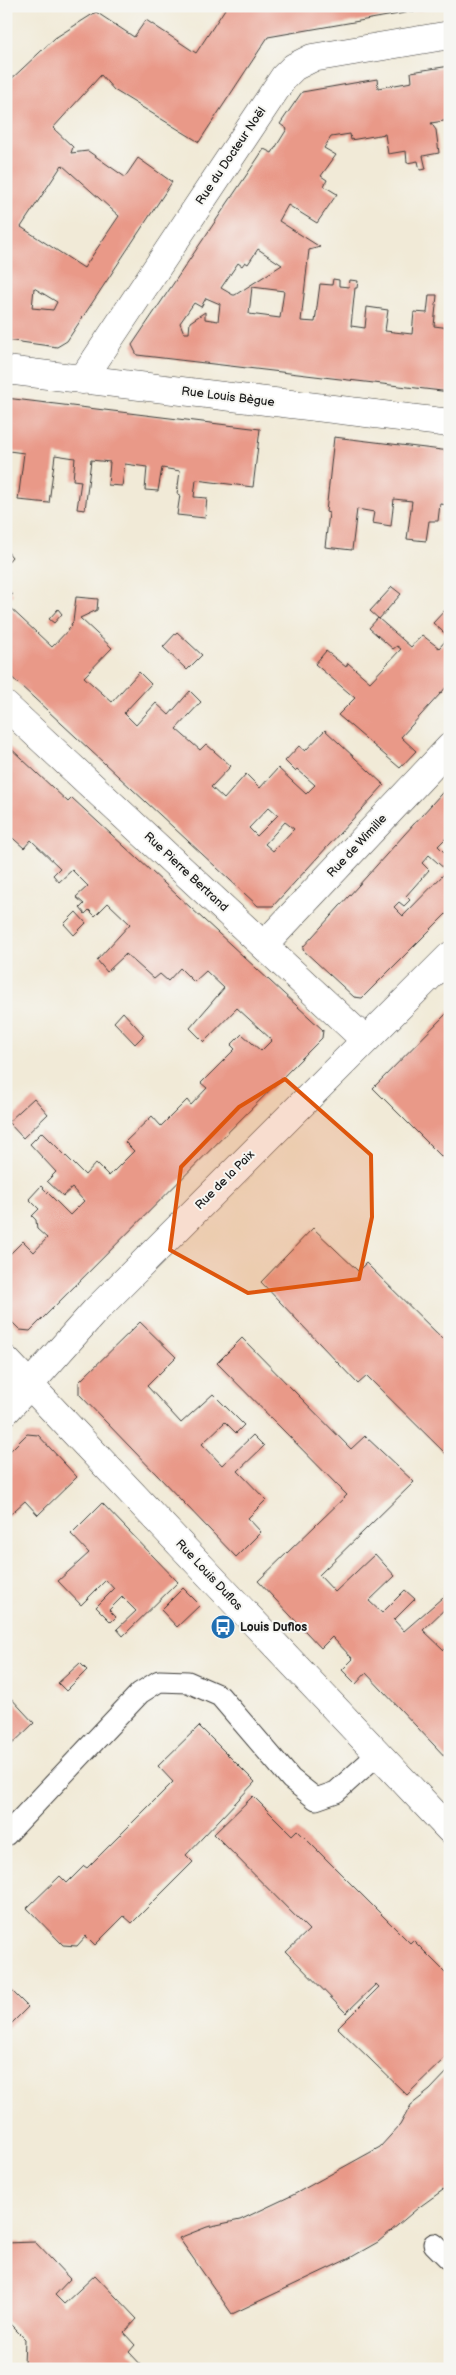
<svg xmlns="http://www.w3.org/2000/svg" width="456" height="2375" viewBox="0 0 456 2375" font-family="'Balsamiq Sans',sans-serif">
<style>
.building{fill:#e99988;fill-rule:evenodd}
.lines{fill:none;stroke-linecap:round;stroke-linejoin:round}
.service-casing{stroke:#3c3b38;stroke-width:23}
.minor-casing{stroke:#3c3b38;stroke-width:29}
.service{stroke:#fff;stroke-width:21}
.minor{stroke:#fff;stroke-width:28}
.marked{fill:#de560d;fill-opacity:0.2;stroke:#de560d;stroke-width:4;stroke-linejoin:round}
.labels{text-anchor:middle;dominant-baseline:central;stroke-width:4;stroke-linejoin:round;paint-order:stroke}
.street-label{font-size:12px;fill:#1c1c1c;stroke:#f6f6f2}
.poi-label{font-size:12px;font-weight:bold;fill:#1c1c1c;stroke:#f6f6f2;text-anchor:start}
</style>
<rect width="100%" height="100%" fill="#f6f6f2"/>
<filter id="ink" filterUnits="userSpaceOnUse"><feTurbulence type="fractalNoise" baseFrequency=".02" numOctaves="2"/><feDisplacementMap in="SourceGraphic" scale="10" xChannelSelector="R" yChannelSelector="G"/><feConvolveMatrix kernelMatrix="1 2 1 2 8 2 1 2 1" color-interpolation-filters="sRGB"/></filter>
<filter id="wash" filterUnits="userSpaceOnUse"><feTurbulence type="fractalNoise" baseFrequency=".0096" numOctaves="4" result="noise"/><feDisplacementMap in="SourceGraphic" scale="20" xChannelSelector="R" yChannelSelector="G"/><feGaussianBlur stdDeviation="1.12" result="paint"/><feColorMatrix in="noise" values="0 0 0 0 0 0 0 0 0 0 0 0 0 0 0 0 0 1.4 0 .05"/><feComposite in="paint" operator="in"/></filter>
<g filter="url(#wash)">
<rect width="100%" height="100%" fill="#f1ead7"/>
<g id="blocks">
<g class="building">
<path d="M227,6L439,7L268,37L199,142L114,90L101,75L53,128L73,147L71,153L88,151L125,177L138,158L172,182L67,341L57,347L6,340V277L10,252L6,250V84L55,38L96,12L134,37L146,20L196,53ZM62,165L119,216L84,268L21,227ZM34,288L57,302L53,310L32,308Z"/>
<path d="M450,66V120L431,123L436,130L439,153L423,156L426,169L420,170L418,161L407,163L406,151L388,154L385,134L351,140L350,134L331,137L324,148L336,155L321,176L327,180L324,186L337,194L317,223L288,205L279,221L320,247L309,250L301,321L315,322L320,284L332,285L333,279L339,280V286L349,287L350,280L358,281L357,288H355L351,326L365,328L367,307L388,310L385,331L412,334L414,312L427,313L429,295H437L434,326L450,328V392L137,355L132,345L264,149L272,153L287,129L280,124L302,92L377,79L378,88L412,82L411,72ZM258,249L282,265L235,295H233L221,288L238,263L242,266L245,262L248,264ZM252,287L284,291L280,318L249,314ZM206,298L220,304L218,321L205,319V312L190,322L189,333H184L180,323L194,303L201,307Z"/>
<path d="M6,398L260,429L253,487L196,480L194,497L207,498L205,518L177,515L180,495L177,494L180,471L162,468L158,491L145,490L147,467L125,464L122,486L108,485L110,462L91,460L85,510L77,509L81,481L73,480L75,458L55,455L49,503L18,500L24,453L9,451L6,468Z"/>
<path d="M334,437L450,451V505L440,504L438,521H429L426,541L407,539L412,501L394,499L391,526L372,523L374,512L357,509L352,550L325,547L329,513L326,512Z"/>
<path d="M6,550L12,557L6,564Z"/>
<path d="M392,587L401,594L379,619L370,611Z"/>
<path d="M6,588L13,594L6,601Z"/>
<path d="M76,597L98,599L97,610L80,618L112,648L84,677L112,702L139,672L151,684L124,713L136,725L156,703L169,715L190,691L201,702L176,729L200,750L206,744L231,766L211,787L224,799L246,774L260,788L278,768L306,794L315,785L297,769L295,771L285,761L299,746L305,751L325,730L384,785L273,906H258L6,672V604L52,647L72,626L71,624L73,622ZM269,807L278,815L257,836L249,828ZM285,822L294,829L273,851L265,844Z"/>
<path d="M58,609L62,614L54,623L49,619Z"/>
<path d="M446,609L450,613V683L401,737L416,751L400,768L338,715L355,698L315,664L326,651L346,667L348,663L370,682L401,649L397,646L393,649L369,628L378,618L411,647L422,635L439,648L449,637L433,623Z"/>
<path d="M177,632L202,655L187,670L163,647Z"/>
<path d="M6,744L68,802L72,798L323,1030L322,1038L30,1331L20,1330L6,1316V1258L23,1241L34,1252L47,1238L37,1229L36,1220L32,1216L39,1209L29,1199L41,1186L70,1215L84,1201L72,1188L63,1196L47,1181L56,1172L30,1144L42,1132L85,1175L96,1163L109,1176L134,1151L125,1142L152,1116L161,1126L187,1100L191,1105L207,1088L201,1083L235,1049L231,1045L242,1034L261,1051L272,1040L237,1008L204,1042L190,1028L224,988L206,971L194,982L180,968L168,981L160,974L154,979L126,954L107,972L97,960L130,924L108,903L95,916L89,910L85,914L80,908L84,904L76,897L88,886L72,870L59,882L53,875L60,868L31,840L24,848L6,832Z"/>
<path d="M450,784V841L446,838L438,846L450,858V910L362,998L354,997L303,950V947ZM429,855L447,871L403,916L394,907L399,902L404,906L410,900L406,896L429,870L422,863Z"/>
<path d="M76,912L86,923L74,935L64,924Z"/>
<path d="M450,1010V1165L373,1088Z"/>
<path d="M123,1012L144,1035L135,1044L114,1022Z"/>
<path d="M34,1098L48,1114L23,1138L8,1122Z"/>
<path d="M313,1228L358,1271L366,1263L450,1346V1458L367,1376L358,1384L261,1282Z"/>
<path d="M140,1322L176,1357L147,1386L181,1423L213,1394L244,1425L236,1433L225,1422L202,1444L222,1465L253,1435L264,1446L238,1471L266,1500L248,1518L261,1532L236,1557L79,1394V1382Z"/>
<path d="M242,1338L351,1449L365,1436L414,1482L319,1575L335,1592L375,1554L395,1576L369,1601L382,1613L405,1590L415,1599L394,1620L404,1631L450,1591V1604L423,1630L444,1650L450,1644V1762L366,1673L356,1684L342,1670L353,1659L332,1637L321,1648L258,1581L347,1495L217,1363Z"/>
<path d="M27,1434L38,1435L77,1477L38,1515L25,1501L6,1518V1455Z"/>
<path d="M102,1503L178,1582L123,1636L117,1629L136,1611L122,1597L109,1610L116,1617L111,1622L96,1607L114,1589L106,1580L81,1605L58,1581L89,1553L71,1534Z"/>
<path d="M183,1588L200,1605L177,1627L161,1610Z"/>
<path d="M80,1663L87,1670L66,1691L58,1683Z"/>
<path d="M9,1696L34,1723L6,1750V1699Z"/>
<path d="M199,1726L255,1782L186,1855L193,1862L132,1923L124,1916L95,1945L86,1936L77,1946L63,1945L27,1908L60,1876L67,1883L84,1866L87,1868L173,1782L158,1766Z"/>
<path d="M253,1796L292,1835L297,1830L410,1943L413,1940L450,1977V2053L407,2095L338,2028L379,1987L376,1984L346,2013L286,1952L309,1930L214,1834Z"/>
<path d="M6,1985L28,2007L6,2029Z"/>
<path d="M450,2069V2196L443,2190L418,2208L378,2242L348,2259L232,2314L179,2238L207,2227L240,2220L293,2195L380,2147L400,2125L411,2105L430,2090Z"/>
<path d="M35,2242L70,2279L55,2295L64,2304L95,2275L137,2319L124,2333L135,2345L129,2352L145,2369H30L24,2363L25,2339L6,2320V2243Z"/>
</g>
</g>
</g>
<g filter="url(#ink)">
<use href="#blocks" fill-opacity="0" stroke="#3c3b38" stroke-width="1"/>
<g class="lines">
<defs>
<g id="service">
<path d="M6,1835L140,1693L159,1681L188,1682L220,1696L291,1779L316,1799L336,1792L378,1754"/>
<path d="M434,2244L450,2260"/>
</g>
<g id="minor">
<path d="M6,370L450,423"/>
<path d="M82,380L284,77L294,67L312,58L450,35"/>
<path d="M6,706L364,1039"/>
<path d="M264,945L450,747"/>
<path d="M6,1360L450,1830"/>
<path d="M6,1411L95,1311L450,956"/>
</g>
</defs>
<use href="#service" class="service-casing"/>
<use href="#minor" class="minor-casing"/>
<use href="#service" class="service"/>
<use href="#minor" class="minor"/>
</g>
</g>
<path class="marked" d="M285,1079L371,1155L372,1217L359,1279L248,1293L170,1250L181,1167L239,1107Z"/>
<defs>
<symbol id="bus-disc" viewBox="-11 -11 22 22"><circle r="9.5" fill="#1f6fb2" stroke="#f6f6f2"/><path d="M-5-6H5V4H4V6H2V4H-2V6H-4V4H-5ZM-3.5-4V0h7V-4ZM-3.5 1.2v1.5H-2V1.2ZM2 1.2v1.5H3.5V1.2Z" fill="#fff"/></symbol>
</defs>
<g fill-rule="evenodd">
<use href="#bus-disc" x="209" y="1613" width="28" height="28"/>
</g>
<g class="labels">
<g class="street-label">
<text transform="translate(231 156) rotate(-56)">Rue du Docteur Noël</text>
<text transform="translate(228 397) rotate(7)">Rue Louis Bègue</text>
<text transform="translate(357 846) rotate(-47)">Rue de Wimille</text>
<text transform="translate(186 872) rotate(43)">Rue Pierre Bertrand</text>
<text transform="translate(225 1180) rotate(-45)">Rue de la Paix</text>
<text transform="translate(209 1575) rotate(47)">Rue Louis Duflos</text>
</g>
<g class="poi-label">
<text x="240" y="1627">Louis Duflos</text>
</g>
</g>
<rect width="456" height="2375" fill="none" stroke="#f6f6f2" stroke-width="25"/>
</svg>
